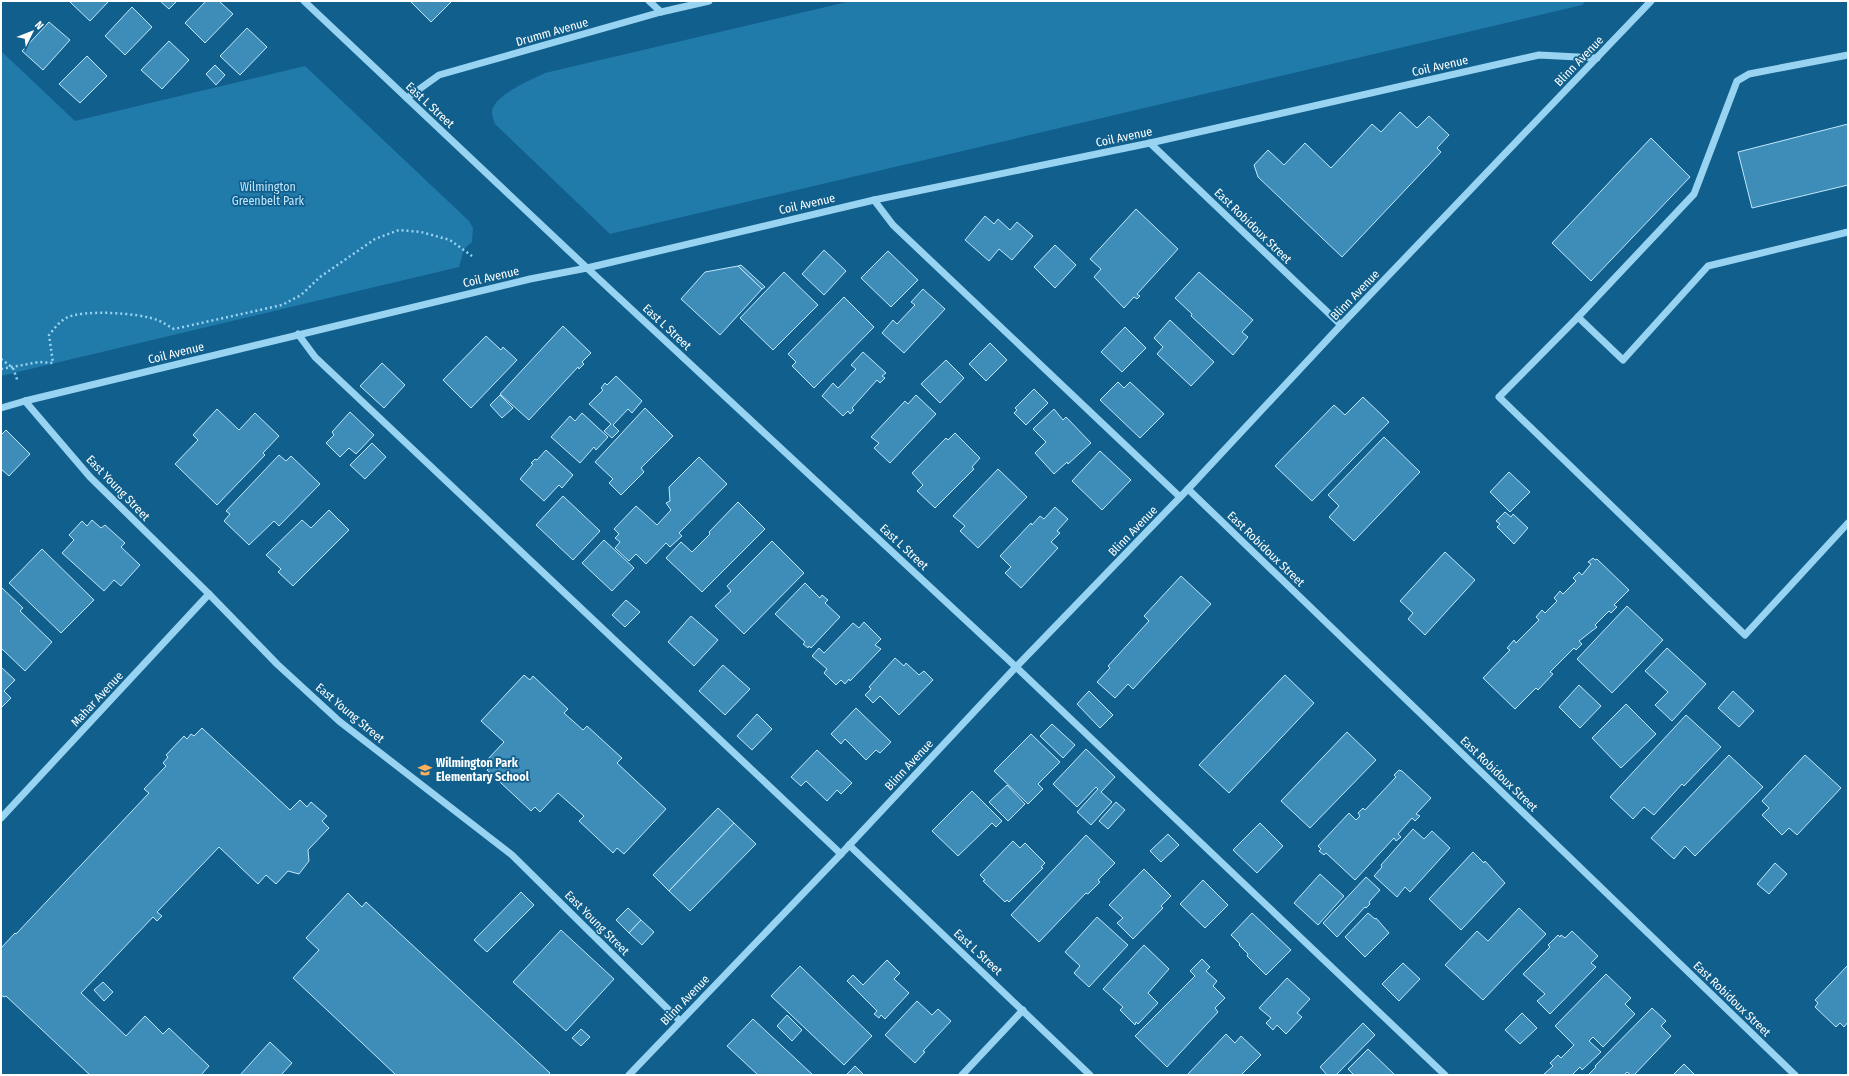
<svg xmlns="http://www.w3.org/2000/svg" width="1849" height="1076" viewBox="0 0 1849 1076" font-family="'Fira Sans Condensed',sans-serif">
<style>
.green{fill:#207aaa}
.building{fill:#3e8db8;stroke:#c0e7fd}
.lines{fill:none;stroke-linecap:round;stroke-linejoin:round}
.path{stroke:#99d3f2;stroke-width:2.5;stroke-dasharray:2 3;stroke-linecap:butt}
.minor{stroke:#99d3f2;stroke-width:7}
.labels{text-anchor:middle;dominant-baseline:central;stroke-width:3.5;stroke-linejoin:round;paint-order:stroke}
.street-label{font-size:12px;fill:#fff;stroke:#115f8c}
.park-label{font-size:12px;fill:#c0e7fd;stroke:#115f8c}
.poi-label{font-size:12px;font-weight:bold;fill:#fff;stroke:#115f8c;text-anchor:start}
</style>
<rect width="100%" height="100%" fill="#115f8c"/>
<g class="green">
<path d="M851,1H1586L1582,5L610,234L495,124C494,121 492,116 492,112C493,95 531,80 545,73Z"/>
<path d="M1,51L75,121L305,66L469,221L473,228L472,242L464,249L459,267L1,376Z"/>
</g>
<g class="building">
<path d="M71,1H109L90,21L70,2Z"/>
<path d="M160,1H177L169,9Z"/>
<path d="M206,1H219L233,14L205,43L185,23Z"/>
<path d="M410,1H452L431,22Z"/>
<path d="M132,7L152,27L125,55L105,36Z"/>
<path d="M49,22L70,40L43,70L22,51Z"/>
<path d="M247,28L267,47L240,75L220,56Z"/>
<path d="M169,41L189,60L162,89L141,70Z"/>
<path d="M87,56L107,76L80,103L59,84Z"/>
<path d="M215,65L225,75L216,85L206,74Z"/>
<path d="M1400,112L1417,128L1429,116L1449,135L1437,148L1441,152L1342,257L1258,177L1254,165L1268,150L1284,165L1305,143L1331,168L1372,124L1381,132Z"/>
<path d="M1848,124V185L1752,208L1738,152Z"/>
<path d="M1651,138L1690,177L1591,281L1552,243Z"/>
<path d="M1136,209L1178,249L1137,294L1140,296L1137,299L1134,297L1124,308L1094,277L1101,269L1090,259Z"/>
<path d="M985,216L994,224L998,219L1010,230L1017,222L1033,236L1012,260L999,249L989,261L965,240Z"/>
<path d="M1055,245L1076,265L1055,288L1034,267Z"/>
<path d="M824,250L846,271L824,295L802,274Z"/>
<path d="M888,251L918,280L891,307L861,278Z"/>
<path d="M741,265L765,287L762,289L738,266Z"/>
<path d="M738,266L762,289L720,335L681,299L705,272Z"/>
<path d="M784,272L818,305L773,350L740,318Z"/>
<path d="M1199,272L1253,320L1242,332L1248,337L1233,355L1191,316L1192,314L1175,298Z"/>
<path d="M923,289L945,309L904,353L882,333L893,320L897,324L915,305L911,302Z"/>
<path d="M844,297L874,327L814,388L792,366L796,362L788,354Z"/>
<path d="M1170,320L1214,362L1191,386L1157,354L1163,347L1154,338Z"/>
<path d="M563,326L591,353L582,362L584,364L579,369L578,367L529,420L500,394Z"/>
<path d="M1125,327L1146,348L1122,372L1101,352Z"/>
<path d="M486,336L501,350L503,347L517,360L471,408L443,380Z"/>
<path d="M990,343L1007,360L986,381L969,364Z"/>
<path d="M863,352L886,373L882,376L885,378L880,383L877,380L852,408L854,410L850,414L848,411L843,416L822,396L833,383L838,388L856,369L851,365Z"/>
<path d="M946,360L964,378L940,403L921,384Z"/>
<path d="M382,363L405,385L384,408L360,386Z"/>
<path d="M616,376L642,401L632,413L628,409L613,425L619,431L612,438L604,431L611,424L589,404L603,390L601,388L605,383L607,385Z"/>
<path d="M1118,382L1124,388L1130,382L1164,414L1140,438L1100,400Z"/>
<path d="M1034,389L1048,403L1026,425L1014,413L1017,410L1015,408Z"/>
<path d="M500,395L513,408L502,418L490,405Z"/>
<path d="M916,395L936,414L890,463L874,448L879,443L871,437L905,401L908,404Z"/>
<path d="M1363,397L1389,422L1312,501L1275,466L1334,405L1345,415Z"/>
<path d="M645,408L673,436L641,468L644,472L621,495L609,483L613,479L595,462Z"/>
<path d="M217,409L239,430L255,413L279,436L263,453L265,455L217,505L175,464L198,440L193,435Z"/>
<path d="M1054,409L1063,420L1066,417L1091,443L1068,464L1067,462L1054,474L1035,453L1046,442L1033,429Z"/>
<path d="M350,412L374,435L356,454L349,448L340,457L326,443L334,435L332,432Z"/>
<path d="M582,413L608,437L596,450L594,447L580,463L551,437L570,416L575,421Z"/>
<path d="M6,430L30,454L9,476L1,469V435Z"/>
<path d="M955,433L980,458L972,467L974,469L935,508L917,491L923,485L912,473L946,438L948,440Z"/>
<path d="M1384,437L1420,472L1354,541L1329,517L1339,506L1328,495Z"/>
<path d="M372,443L386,457L365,479L350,465Z"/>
<path d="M546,450L573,475L562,488L559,485L544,501L520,479L533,464L531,463L535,459L537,460Z"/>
<path d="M1100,451L1131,480L1102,510L1072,481Z"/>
<path d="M279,455L286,461L291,456L320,484L279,526L274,521L249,545L224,521L230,514L226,511Z"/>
<path d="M699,457L727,484L679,533L682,536L670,547L666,543L646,564L636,554L629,561L615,548L620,542L615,538L619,534L614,529L636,506L657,525L671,510L666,503L670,501L669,487Z"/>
<path d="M998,469L1027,497L978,548L960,531L965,526L953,516Z"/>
<path d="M1509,472L1530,492L1510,512L1490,492Z"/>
<path d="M563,496L600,531L573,560L536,525Z"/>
<path d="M738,502L765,529L702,592L666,558L681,542L692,552L710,534L709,532Z"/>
<path d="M1055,507L1068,519L1057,531L1060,533L1051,542L1058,548L1021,588L1005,573L1011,567L1000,556L1031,523L1032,525L1040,516L1044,519Z"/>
<path d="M329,510L349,530L293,586L278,572L281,569L266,555L302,520L311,528Z"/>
<path d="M1505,512L1511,517L1513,514L1528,528L1514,544L1497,527L1500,524L1496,521Z"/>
<path d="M92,520L101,528L105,525L125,543L121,547L140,565L121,586L114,580L104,591L62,553L74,540L69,535L82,521L87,526Z"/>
<path d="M604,540L634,568L612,591L582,563Z"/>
<path d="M772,541L804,573L744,634L715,606L731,591L727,586Z"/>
<path d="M42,549L94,600L61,633L9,583Z"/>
<path d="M1445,552L1475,580L1425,635L1408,619L1413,613L1400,601Z"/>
<path d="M1593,558L1595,560L1597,559L1629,590L1614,605L1617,607L1611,613L1609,611L1595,625L1597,627L1579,641L1582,644L1576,650L1574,648L1550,672L1553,674L1538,690L1536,688L1515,709L1483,678L1510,650L1507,648L1514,640L1516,643L1539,620L1536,617L1542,610L1545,613L1557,601L1554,598L1560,591L1563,594L1576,581L1573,578L1579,572L1582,575L1591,564L1588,562Z"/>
<path d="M1181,576L1211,604L1133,689L1128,684L1115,698L1097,682L1110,668L1108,666L1149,621L1144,616Z"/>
<path d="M805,583L820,598L822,595L828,600L825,603L840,617L811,648L809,646L808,648L803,644L805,642L775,614Z"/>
<path d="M1,587L23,608L20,611L52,642L25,671L1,648Z"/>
<path d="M626,600L640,612L625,627L612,615Z"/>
<path d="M1627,606L1663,640L1612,693L1577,659Z"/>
<path d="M691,616L718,640L694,666L668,642Z"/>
<path d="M864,622L881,639L875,645L881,649L850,681L849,679L845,684L841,680L836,685L824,673L827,669L812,656L819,648L824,653L853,623L859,628Z"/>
<path d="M1667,648L1706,684L1672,721L1655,705L1668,692L1645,671Z"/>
<path d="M895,658L904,666L906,663L919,675L924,671L933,680L899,715L880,696L873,703L865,695L871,689L869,687Z"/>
<path d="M723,665L750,689L725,715L699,691Z"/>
<path d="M1,667L15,680L4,691L11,698L1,708Z"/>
<path d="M524,675L530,680L533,676L568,709L564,713L583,730L587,726L622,758L617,763L666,809L624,854L617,848L613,853L579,821L584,816L558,793L540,812L535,807L531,811L487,770L491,767L486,761L504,742L481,721Z"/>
<path d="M1285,675L1314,703L1229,793L1199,765Z"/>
<path d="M1579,685L1601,706L1580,728L1559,707Z"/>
<path d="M1089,691L1113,715L1100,728L1077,704Z"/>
<path d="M1733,691L1754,711L1739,727L1718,708Z"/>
<path d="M1626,704L1656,734L1621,768L1592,738Z"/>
<path d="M856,708L891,742L880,753L876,750L866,760L845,739L841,744L831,734Z"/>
<path d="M757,714L772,729L752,750L737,736Z"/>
<path d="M1686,715L1721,747L1684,786L1682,784L1654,815L1644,807L1633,819L1610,797Z"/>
<path d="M1052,724L1075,745L1063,758L1040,736Z"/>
<path d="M202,728L290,810L300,800L307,807L311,802L327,816L322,821L329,828L308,850L309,861L299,874L288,871L276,884L266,875L258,884L219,847L157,912L162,916L157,921L153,917L81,993L126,1036L145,1016L163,1034L169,1028L209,1066L201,1075H90L6,996L4,997L1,995V948L15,933L16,934L149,793L144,789L166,766L163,763L168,757L166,755L184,736L187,739L191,734L194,736Z"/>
<path d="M1347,732L1376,760L1310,828L1281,801Z"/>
<path d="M1031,734L1060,762L1038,784L1043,789L1028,804L994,771Z"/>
<path d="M1086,749L1115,777L1101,792L1112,802L1091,825L1077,812L1098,789L1096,787L1077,807L1053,784Z"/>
<path d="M817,750L852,783L841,794L837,790L827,801L806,781L801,786L791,777Z"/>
<path d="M1729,755L1763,787L1695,856L1685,846L1674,859L1651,838Z"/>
<path d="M1805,755L1841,788L1797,835L1789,828L1782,835L1762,815L1769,808L1762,801Z"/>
<path d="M1399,770L1402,771L1431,798L1416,814L1420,816L1415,821L1412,818L1398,834L1401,837L1396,841L1394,838L1355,880L1326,853L1324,855L1319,851L1321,849L1318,846L1349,813L1356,820L1360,816L1358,813L1363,808L1365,810L1396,777L1394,775Z"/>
<path d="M1007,785L1025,804L1008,821L989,802Z"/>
<path d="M972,791L1002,821L996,827L992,823L958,856L932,831Z"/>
<path d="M1116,802L1125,810L1108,829L1099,821Z"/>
<path d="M718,808L734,823L669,891L653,875Z"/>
<path d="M734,823L756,844L690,911L669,891Z"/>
<path d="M1260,823L1283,846L1257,873L1233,850Z"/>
<path d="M1413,829L1424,839L1432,831L1450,848L1410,892L1405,887L1397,897L1374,876L1382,867L1381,865Z"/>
<path d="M1168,834L1179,845L1161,862L1150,851Z"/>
<path d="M1086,835L1115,863L1098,880L1100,882L1088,894L1086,893L1039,942L1011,915Z"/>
<path d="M1013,841L1020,848L1025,843L1045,863L1041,867L1043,868L1009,902L1007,900L1005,902L983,881L985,880L980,875Z"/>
<path d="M1473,852L1484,863L1485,861L1505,883L1461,930L1429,899Z"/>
<path d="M1775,863L1787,874L1769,894L1757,884Z"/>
<path d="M1144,869L1171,896L1161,906L1163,908L1133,939L1117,923L1123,918L1109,905Z"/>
<path d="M1320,874L1344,896L1318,925L1294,903Z"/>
<path d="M1366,877L1380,890L1369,902L1370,904L1366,908L1365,907L1337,937L1323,923Z"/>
<path d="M1203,880L1228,905L1205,928L1180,904Z"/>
<path d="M521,892L534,905L487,952L474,940Z"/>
<path d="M348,893L362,907L366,902L550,1073L548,1075H396L293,978L319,950L306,938Z"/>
<path d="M628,908L641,920L629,933L616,920Z"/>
<path d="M1519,908L1546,934L1483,1000L1445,965L1477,931L1488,941Z"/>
<path d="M1252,913L1291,950L1266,975L1247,956L1248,954L1239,945L1240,944L1231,935Z"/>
<path d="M1368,913L1375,919L1376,918L1389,933L1365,957L1345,937Z"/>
<path d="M1097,917L1128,945L1089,987L1074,973L1080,966L1065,952Z"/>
<path d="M641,920L654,932L642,945L629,933Z"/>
<path d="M561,930L614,979L566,1031L513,982Z"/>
<path d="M1572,931L1598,956L1591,963L1596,967L1550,1014L1537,1001L1545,994L1523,974L1550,947L1548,945L1558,935L1560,937L1561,935L1565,938Z"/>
<path d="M1144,945L1169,969L1148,993L1158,1003L1138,1024L1136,1022L1135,1025L1120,1010L1123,1007L1103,989Z"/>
<path d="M1202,959L1210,967L1206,971L1217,981L1213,986L1225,998L1215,1008L1218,1012L1167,1067L1135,1036L1195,976L1190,971Z"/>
<path d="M887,960L900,973L894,979L909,993L885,1019L881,1015L879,1018L874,1014L877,1011L847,981L853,975L863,985Z"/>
<path d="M1403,963L1420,979L1399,1001L1382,984Z"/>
<path d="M1848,965V1022L1844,1027L1840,1023L1836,1027L1815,1007L1818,1003L1815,1000Z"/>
<path d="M800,966L872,1036L844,1065L771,996Z"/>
<path d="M1606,974L1631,998L1625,1004L1635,1014L1603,1047L1593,1037L1589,1041L1601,1052L1582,1070L1580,1067L1572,1075H1543L1553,1066L1550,1063L1558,1055L1561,1058L1574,1045L1555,1026Z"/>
<path d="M1287,978L1310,999L1297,1013L1302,1017L1286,1034L1277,1025L1273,1030L1266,1023L1271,1018L1259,1008Z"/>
<path d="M103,982L113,992L104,1001L94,990Z"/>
<path d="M917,1001L932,1015L938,1009L951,1021L923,1051L925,1052L915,1063L885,1035Z"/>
<path d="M1652,1008L1666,1021L1661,1026L1671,1036L1634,1075H1631L1627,1072L1624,1075H1588L1596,1067L1595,1066Z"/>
<path d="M1522,1013L1537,1028L1520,1044L1505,1030Z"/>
<path d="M787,1015L802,1030L792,1041L777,1026Z"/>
<path d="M753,1019L813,1075H758L727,1046Z"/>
<path d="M1363,1023L1375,1035L1336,1075H1327L1320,1067Z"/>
<path d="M581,1029L590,1037L581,1046L572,1038Z"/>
<path d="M1226,1034L1235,1043L1241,1036L1261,1055L1241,1075H1187Z"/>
<path d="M270,1042L292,1063L281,1075H240Z"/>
<path d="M1368,1049L1395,1075H1354L1348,1069Z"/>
<path d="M1684,1064L1695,1075H1673Z"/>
<path d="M855,1066L864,1075H846Z"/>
</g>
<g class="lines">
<g class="path">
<path d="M1,359L13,368L18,382"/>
<path d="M1,369L39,362L53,363L49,335C54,329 59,322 66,318C83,309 140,313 157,320C163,322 168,326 174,329L282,305L301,295L320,277L375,239L399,230L421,232L450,240L472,256"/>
</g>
<g class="minor">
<path d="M304,1L587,268L1016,667L1445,1075"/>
<path d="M649,1L661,12"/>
<path d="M1848,55L1749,74L1737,81L1694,194L1578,317L1623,360L1708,266L1848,232"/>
<path d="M407,98L439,75L661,12L709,1"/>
<path d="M1150,143L1341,325"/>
<path d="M874,200L893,225L1180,497"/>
<path d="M1578,317L1499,397L1745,635L1848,523"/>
<path d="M298,334L315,357L841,854"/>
<path d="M25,401L90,477L209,594L277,664L339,721L512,855L680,1021"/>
<path d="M1,408L25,401L530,279L587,268L874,200L1150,143L1539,55L1597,58"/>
<path d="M1188,489L1795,1075"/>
<path d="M1,818L209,594"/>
<path d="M849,845L1090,1075"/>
<path d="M629,1075L841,854L1016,667L1188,489L1341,325L1651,1"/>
<path d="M962,1075L1023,1010"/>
</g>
</g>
<defs>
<symbol id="school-bare" viewBox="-9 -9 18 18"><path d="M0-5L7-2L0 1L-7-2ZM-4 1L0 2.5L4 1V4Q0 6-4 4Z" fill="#ffaf5a" stroke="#115f8c" stroke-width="2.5" paint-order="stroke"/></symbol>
</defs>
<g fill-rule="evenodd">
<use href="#school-bare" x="415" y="760" width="20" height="20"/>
</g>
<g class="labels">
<g class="street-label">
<text transform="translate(552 32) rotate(-16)">Drumm Avenue</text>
<text transform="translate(1579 61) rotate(-46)">Blinn Avenue</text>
<text transform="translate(1440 66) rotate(-13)">Coil Avenue</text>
<text transform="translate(430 105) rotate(43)">East L Street</text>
<text transform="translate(1124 137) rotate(-12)">Coil Avenue</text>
<text transform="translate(807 204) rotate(-13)">Coil Avenue</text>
<text transform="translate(1253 226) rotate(44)">East Robidoux Street</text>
<text transform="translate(491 277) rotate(-13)">Coil Avenue</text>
<text transform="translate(1355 295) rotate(-46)">Blinn Avenue</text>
<text transform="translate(667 327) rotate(43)">East L Street</text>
<text transform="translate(176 353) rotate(-14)">Coil Avenue</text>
<text transform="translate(118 488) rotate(46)">East Young Street</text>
<text transform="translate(1133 531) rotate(-46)">Blinn Avenue</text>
<text transform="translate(904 547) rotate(43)">East L Street</text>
<text transform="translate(1266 549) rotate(44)">East Robidoux Street</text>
<text transform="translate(97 699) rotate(-47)">Mahar Avenue</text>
<text transform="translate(350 713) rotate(40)">East Young Street</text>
<text transform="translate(909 765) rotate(-47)">Blinn Avenue</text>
<text transform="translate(1499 774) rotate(44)">East Robidoux Street</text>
<text transform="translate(597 923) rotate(45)">East Young Street</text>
<text transform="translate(978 952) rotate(43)">East L Street</text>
<text transform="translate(1732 999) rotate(44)">East Robidoux Street</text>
<text transform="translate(685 1000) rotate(-46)">Blinn Avenue</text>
</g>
<g class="park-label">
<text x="268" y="187">Wilmington<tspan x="268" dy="14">Greenbelt Park</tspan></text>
</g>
<g class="poi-label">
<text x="436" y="763">Wilmington Park<tspan x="436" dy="14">Elementary School</tspan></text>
</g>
</g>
<rect width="1849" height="1076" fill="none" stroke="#ffffff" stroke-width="4"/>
<g transform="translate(32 32) rotate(47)" stroke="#115f8c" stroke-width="3" paint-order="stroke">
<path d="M0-3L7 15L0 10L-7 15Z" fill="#ffffff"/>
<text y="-6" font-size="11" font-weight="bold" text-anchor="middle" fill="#ffffff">N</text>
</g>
</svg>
